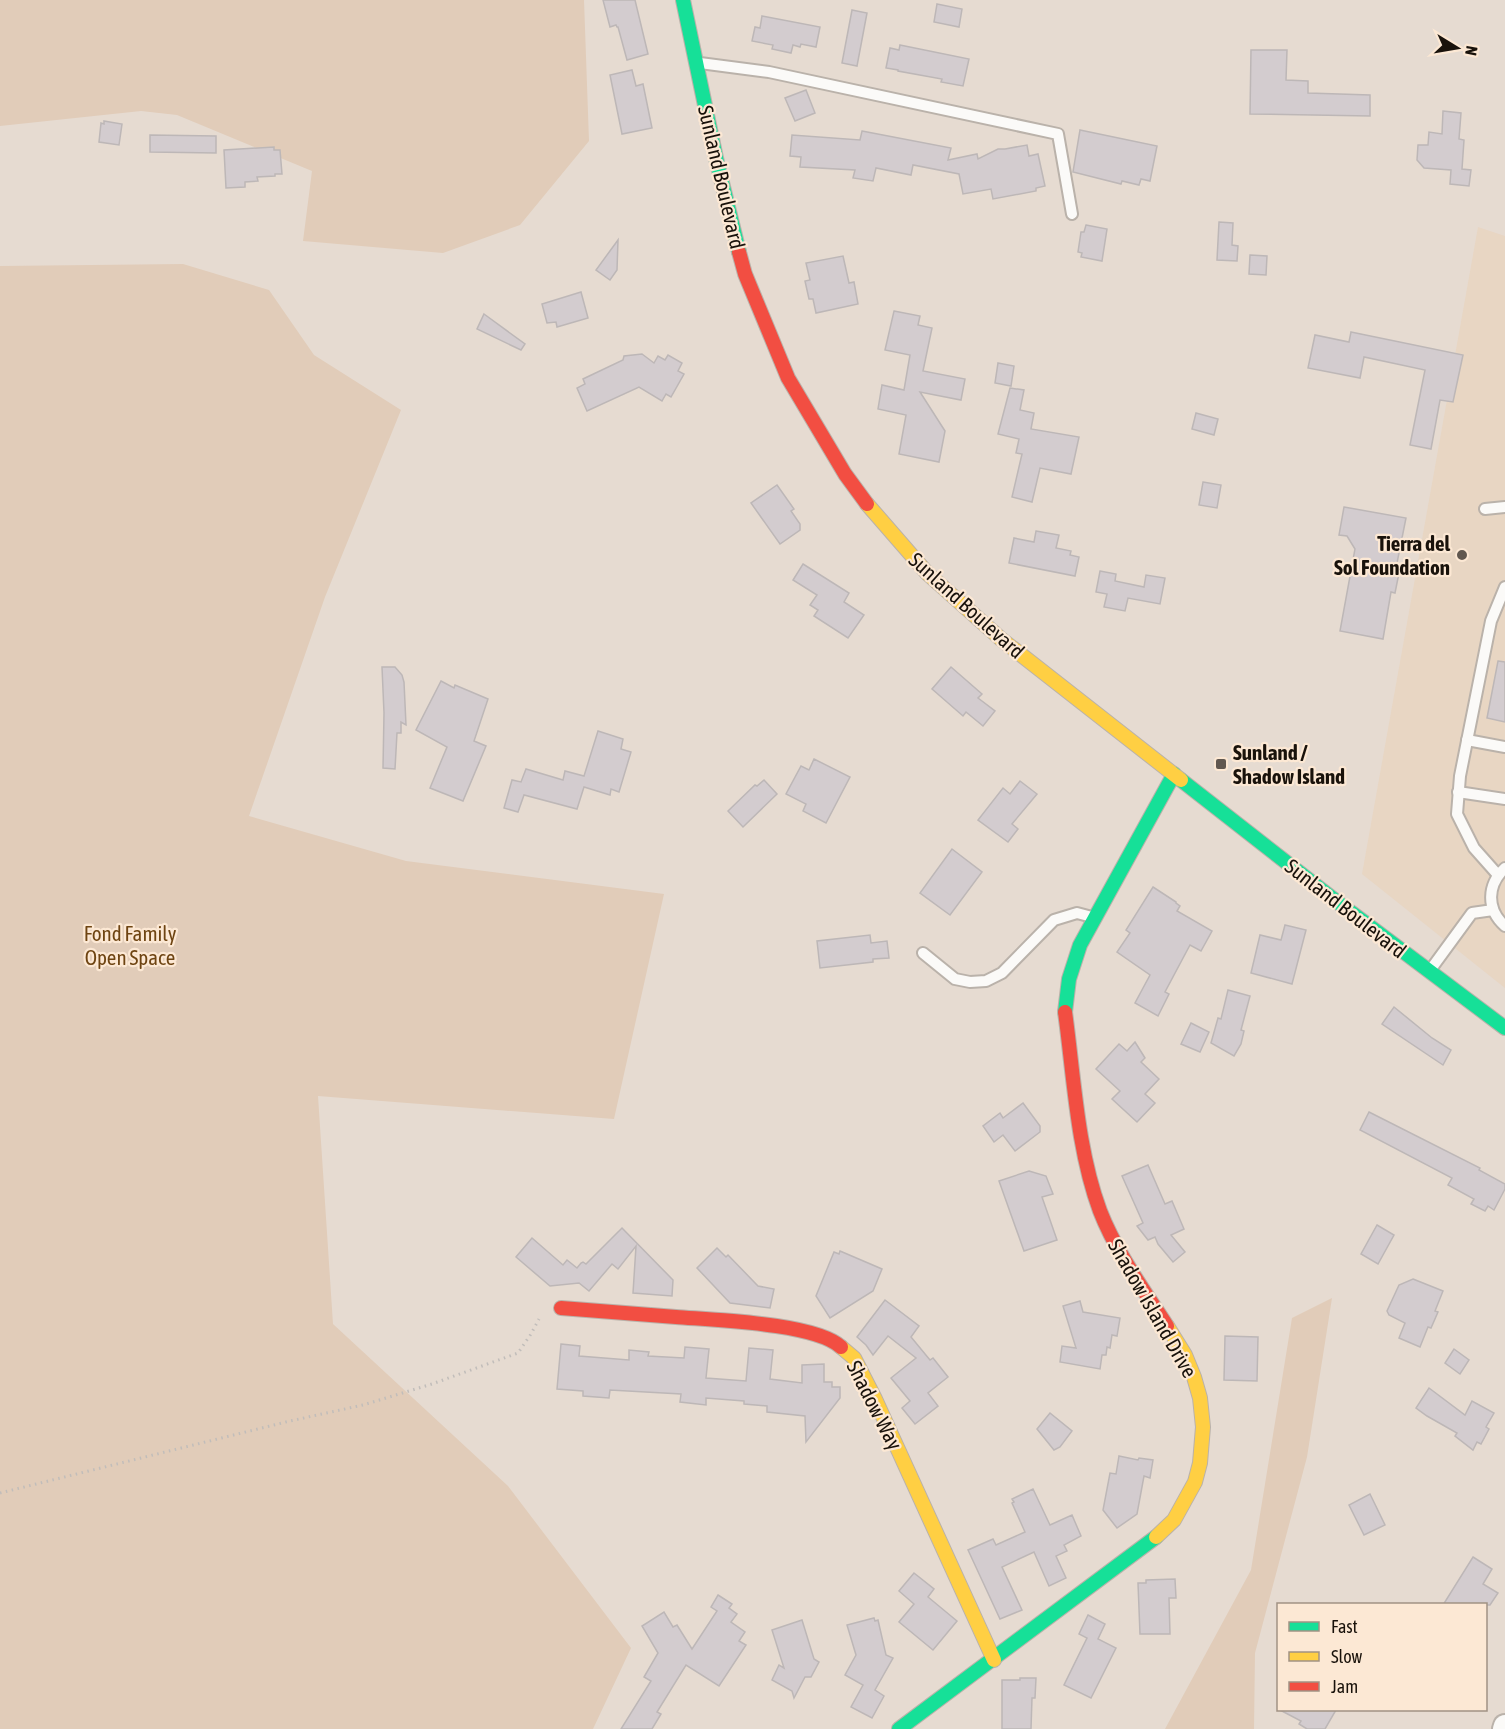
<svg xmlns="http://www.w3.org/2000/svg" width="1505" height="1729" viewBox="0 0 1505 1729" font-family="'Asap Condensed',sans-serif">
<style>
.built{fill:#e8d6c3}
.green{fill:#e1ccb9}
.building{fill:#d3cccf;stroke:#bdb7b7;stroke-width:1.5}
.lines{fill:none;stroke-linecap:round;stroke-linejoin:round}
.lane-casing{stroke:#bab2aa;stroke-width:14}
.street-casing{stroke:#bab2aa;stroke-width:26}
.fast-casing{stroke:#bab2aa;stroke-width:16}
.slow-casing{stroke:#bab2aa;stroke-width:16}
.jam-casing{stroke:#bab2aa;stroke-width:16}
.path{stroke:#c1bdba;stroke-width:3;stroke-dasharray:1.5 4.5;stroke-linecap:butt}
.lane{stroke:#fbfaf8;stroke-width:10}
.street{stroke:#fbfaf8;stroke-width:22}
.fast{stroke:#16e098;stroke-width:14}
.slow{stroke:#ffcf43;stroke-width:14}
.jam{stroke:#f24e42;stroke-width:14}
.poi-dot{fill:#615850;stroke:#fce8d4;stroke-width:2}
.labels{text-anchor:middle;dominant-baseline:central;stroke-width:4.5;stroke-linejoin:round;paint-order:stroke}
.street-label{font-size:21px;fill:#19120b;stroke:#fce8d4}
.poi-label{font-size:21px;font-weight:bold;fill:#19120b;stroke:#fce8d4;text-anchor:end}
.park-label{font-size:21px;fill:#6e4412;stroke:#fce8d4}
</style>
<rect width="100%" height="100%" fill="#e6dbd1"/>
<path class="built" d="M1478,227L1505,236V988L1362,874Z"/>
<g class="green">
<path d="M0,0H584L589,141L520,225L443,253L303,241L312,171L177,115L141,111L0,126Z"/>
<path d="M183,264L269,290L314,355L401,410L325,597L249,816L406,861L664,894L614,1119L318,1096L333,1324L508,1486L631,1648L593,1729H0V266Z"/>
<path d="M1332,1298L1307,1457L1255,1653L1254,1729H1165L1251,1570L1292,1318Z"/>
</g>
<g class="building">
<path d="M603,0H635L648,54L627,60L618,27H617L616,25L610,27Z"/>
<path d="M937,4L962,9L959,27L934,22Z"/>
<path d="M852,10L867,13L857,66L842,63Z"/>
<path d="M762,16L820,27L816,47L801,44L800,47L793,45L791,53L772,49L773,45L752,41L755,27L760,28Z"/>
<path d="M900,45L969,59L963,86L941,82L942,79L898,71V70L886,68L890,48L899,50Z"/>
<path d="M1251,50H1287L1286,80L1308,81V93L1370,95V116L1250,114Z"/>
<path d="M632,70L636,86L643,84L652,128L622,134L610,75Z"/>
<path d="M806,90L815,113L795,121L785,98Z"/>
<path d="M1443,111L1461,113L1459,139L1464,140L1462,169L1471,170L1469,186L1450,184L1451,170L1424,168L1417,160L1418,145H1428L1429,132L1442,134Z"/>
<path d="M104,121L122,124L119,145L99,142L101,123L104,124Z"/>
<path d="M1080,130L1157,146L1150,181L1141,179L1139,185L1122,181L1121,184L1073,172Z"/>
<path d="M862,131L951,148L948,160L977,154L978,159L998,149H1005L1027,145L1029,156L1038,154L1045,186L1036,188V191L993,199L991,189L963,194L959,174L913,165L911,175L876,168L873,181L853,178L855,170L800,167L801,157L790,156L792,135L860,140Z"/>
<path d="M150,135L216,136V153L150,152Z"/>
<path d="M274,147V150H280L282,174H275V176L257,177L258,181L245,182V187L226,188L224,150Z"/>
<path d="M1219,222L1233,223L1232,245L1238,246L1237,261L1217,260Z"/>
<path d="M1086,225L1107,229L1102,261L1081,257L1082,253L1078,252L1081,232H1084Z"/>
<path d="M618,240L617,270L610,280L596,270Z"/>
<path d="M1250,255L1267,256L1266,275L1249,274Z"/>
<path d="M843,256L849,283L854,282L858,304L816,313L813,299H809L805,281L810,280L806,263Z"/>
<path d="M581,292L588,318L557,327L556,322L547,323L542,304Z"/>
<path d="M894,311L920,316L918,325L932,328L923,371L965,379L961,400L920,392L945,431L939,462L899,454L906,415L878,409L882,385L904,390L910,355L885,350Z"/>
<path d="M484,314L525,344L521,350L477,329Z"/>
<path d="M1351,332L1463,355L1453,402L1440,400L1431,449L1410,445L1425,370L1364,357L1360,378L1308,368L1315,335L1349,342Z"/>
<path d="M642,354L654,363L658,356L665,360L668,355L682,363L678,371L684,374L671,397L666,394L662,401L639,387L587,411L577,388L585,384L583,379L623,360L624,356Z"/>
<path d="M998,363L1014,366L1011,386L995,383Z"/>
<path d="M1010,388L1024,390L1020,410L1034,413L1031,429L1079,437L1071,474L1040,468L1032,502L1012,497L1022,454L1016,453L1019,439L998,434Z"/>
<path d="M1196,413L1218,419L1214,435L1192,429Z"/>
<path d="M1203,482L1221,485L1217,508L1199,505Z"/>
<path d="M777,485L794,509L791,511L800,524V530L780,544L751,503Z"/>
<path d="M1344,507L1406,518L1396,568H1400L1395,593L1391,592L1383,639L1340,631L1355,549L1347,536L1339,535Z"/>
<path d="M1036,531L1059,535L1056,548L1071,551L1070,555L1079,557L1075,576L1009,563L1014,538L1034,542Z"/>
<path d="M803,564L849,593L844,602L864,615L848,638L814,616L818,610L810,605L817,595L793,580Z"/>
<path d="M1100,571L1116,574L1115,581L1144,587L1146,575L1165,578L1160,604L1128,598L1125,611L1104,607L1107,594L1096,592Z"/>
<path d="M1498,661L1505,662V722L1487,718Z"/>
<path d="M382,667H395L402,675L404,682L406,725L401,722V733H397L395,769L383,768L384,713Z"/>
<path d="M951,667L982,694L978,698L995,711L983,726L966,712L963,716L932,689Z"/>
<path d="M441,681L454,688L455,685L488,699L474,741L486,746L463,801L430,788L447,747L416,730Z"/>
<path d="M598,731L623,739L621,749L631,752L619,792L611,789L610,795L584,787L577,809L524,795L518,812L504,808L512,780L521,782L526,769L563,780L565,771L584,776Z"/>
<path d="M814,759L850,777L826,823L803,811L806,804L786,794L801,766L809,770Z"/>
<path d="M764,780L777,794L743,827L728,811L755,785L757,786Z"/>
<path d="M1020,781L1037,794L1012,824L1018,829L1008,842L978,820L1003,788L1010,794Z"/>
<path d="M952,849L982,872L950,915L920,893Z"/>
<path d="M1153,887L1176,902V903L1180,906L1177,911L1212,931L1201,951L1190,945L1165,992L1169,994L1158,1016L1135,1003L1150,975L1117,952L1130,933L1126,930Z"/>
<path d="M1285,925L1306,930L1292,984L1251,973L1260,935L1281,940Z"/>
<path d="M870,935L871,943L887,941L889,958L873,959V962L820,968L817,941Z"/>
<path d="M1228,990L1250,996L1241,1030L1244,1031L1241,1044L1234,1056L1211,1043L1218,1018L1221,1019Z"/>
<path d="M1394,1007L1432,1038L1451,1050L1443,1065L1382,1024Z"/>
<path d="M1191,1023L1209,1032L1200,1052L1181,1044Z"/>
<path d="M1135,1042L1145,1058L1141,1062L1159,1079L1145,1094L1155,1103L1137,1122L1112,1099L1120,1091L1096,1069L1119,1044L1127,1051Z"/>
<path d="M1023,1103L1040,1126V1132L1015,1151L1003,1135L994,1142L983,1126L1000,1113L1003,1118Z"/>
<path d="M1369,1112L1480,1168L1479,1170L1505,1184V1189L1494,1210L1488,1206L1485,1211L1471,1204L1474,1199L1448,1185L1452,1178L1360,1130Z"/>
<path d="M1148,1165L1165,1204L1172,1201L1184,1229L1171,1235L1185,1252L1173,1262L1158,1244L1155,1237L1148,1240L1137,1226L1143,1223L1122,1176Z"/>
<path d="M1029,1171L1046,1176L1053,1194L1042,1197L1057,1240L1024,1251L999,1181Z"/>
<path d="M1377,1225L1394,1235L1378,1264L1361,1254Z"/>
<path d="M622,1228L673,1280L672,1296L633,1293L636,1246L618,1269L612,1264L589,1291L579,1283L550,1286L516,1257L532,1238L563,1265L567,1260L577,1268L581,1263L583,1262L586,1264Z"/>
<path d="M717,1248L726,1257L728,1255L758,1286L774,1289L770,1308L730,1303L697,1268Z"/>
<path d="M840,1251L882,1269L873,1291L830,1318L816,1296L834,1252L839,1254Z"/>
<path d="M1413,1279L1443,1291L1435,1311L1438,1312L1431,1328L1428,1327L1420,1347L1399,1338L1405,1323L1389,1315L1387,1311L1399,1285Z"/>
<path d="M885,1300L919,1326L911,1337L930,1360L933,1358L948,1377L928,1393L938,1406L915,1424L902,1408L910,1401L891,1378L916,1358L888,1336L873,1355L866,1345L857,1337Z"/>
<path d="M1080,1301L1083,1312L1120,1318L1117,1336L1112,1335L1110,1348L1107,1347L1106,1355H1102L1100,1369L1060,1362L1062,1346L1076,1348L1063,1306Z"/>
<path d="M1225,1336L1258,1337L1257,1381L1224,1380Z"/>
<path d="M561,1344L580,1346L579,1356L629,1360V1350L649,1352L648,1356L684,1358L685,1347L709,1349L706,1378L746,1381L749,1348L773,1350L770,1379L802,1383V1365L824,1364V1382H832V1387H840V1398L806,1442L805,1416L767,1412V1406L744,1404V1401L706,1398V1405L680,1402L681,1394L610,1390L609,1398L583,1396V1391L557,1389Z"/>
<path d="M1454,1349L1469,1360L1460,1374L1445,1363Z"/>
<path d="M1429,1388L1465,1415L1472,1401L1494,1413L1486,1427L1489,1429L1481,1444L1477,1442L1473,1450L1455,1436L1457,1433L1427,1416L1416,1408Z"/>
<path d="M1050,1413L1072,1431L1060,1447L1054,1450L1037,1429Z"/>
<path d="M1119,1456L1138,1460L1139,1458L1153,1460L1150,1478L1144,1476L1137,1514L1117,1528L1103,1510L1110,1473L1116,1474Z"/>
<path d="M1033,1489L1050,1525L1072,1515L1081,1536L1064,1545L1067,1551L1056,1556L1066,1578L1049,1586L1034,1552L1002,1567L1022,1610L1000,1619L968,1550L993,1539L996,1545L1025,1532L1012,1503L1014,1502L1012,1499Z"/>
<path d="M1370,1494L1385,1525L1364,1535L1349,1505Z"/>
<path d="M1473,1557L1492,1569L1483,1584L1498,1593L1490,1605H1443Z"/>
<path d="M914,1573L934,1589L928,1597L957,1621L933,1650L899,1622L914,1604L899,1591Z"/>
<path d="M1175,1579L1176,1598H1169L1170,1634H1140L1138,1583H1146V1580Z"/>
<path d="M718,1595L732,1604L729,1608L737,1614L731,1622L745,1632L739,1641L746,1645L719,1686L686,1665L657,1712L661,1714L652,1729H621L651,1681L644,1677L658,1653L642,1626L664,1612L673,1627L677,1625L692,1649L717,1611L711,1607Z"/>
<path d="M1088,1615L1105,1624L1098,1639L1116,1648L1091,1698L1064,1685L1087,1638L1079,1634Z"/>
<path d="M874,1618L875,1621L878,1620L886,1655L893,1658L875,1690L884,1696L872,1718L851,1707L863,1685L845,1675L856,1655L847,1625Z"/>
<path d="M802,1620L814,1659L819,1662L811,1677H805L794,1698L792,1691L772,1680L779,1665L784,1668L772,1630Z"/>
<path d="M1020,1678H1036L1035,1698H1032L1031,1729H1002V1680H1020Z"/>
<path d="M1280,1710H1336L1325,1729H1307L1299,1724L1301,1721Z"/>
</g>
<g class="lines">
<defs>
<g id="lane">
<path d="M700,63L769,72L1058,134L1072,214"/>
<path d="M1485,509L1505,507"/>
<path d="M1467,740L1505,747"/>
<path d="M1458,792L1505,799"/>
<path d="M1505,868C1487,885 1486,909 1505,926"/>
<path d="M1498,875L1474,848L1457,814L1460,776L1491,621L1505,587"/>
<path d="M923,953L955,979L970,982L986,981L1002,973L1054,920L1077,913L1092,917"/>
<path d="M1431,969L1472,913L1493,910"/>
</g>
<path id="street" d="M1504,1729L1505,1726"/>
<g id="fast">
<path d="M683,0L716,158L739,252"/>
<path d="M1181,780L1332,898L1505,1028"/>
<path d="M1065,1012L1069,979L1080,945L1174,774"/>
<path d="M899,1729L1156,1537"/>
</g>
<g id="slow">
<path d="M867,504L927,573L1001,639L1181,780"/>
<path d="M841,1347L854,1358L875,1399L994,1660"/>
<path d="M1156,1537L1174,1520L1195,1482L1200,1463L1203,1427L1200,1398L1194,1377L1185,1355L1167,1326"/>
</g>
<g id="jam">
<path d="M739,252L745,274L788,378L845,474L867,504"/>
<path d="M1065,1012C1074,1077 1077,1149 1100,1211C1116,1252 1143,1289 1167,1326"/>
<path d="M561,1308C599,1311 637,1314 676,1317C713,1320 815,1323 841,1347"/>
</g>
</defs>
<use href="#lane" class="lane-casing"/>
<use href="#street" class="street-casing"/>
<use href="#fast" class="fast-casing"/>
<use href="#slow" class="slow-casing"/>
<use href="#jam" class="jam-casing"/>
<path class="path" d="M0,1493L290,1421L363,1405L432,1384L518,1353L531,1334L539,1319"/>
<use href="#lane" class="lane"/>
<use href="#street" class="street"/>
<use href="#fast" class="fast"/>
<use href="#slow" class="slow"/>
<use href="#jam" class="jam"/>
</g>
<g class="poi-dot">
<circle cx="1462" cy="555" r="6"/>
<rect x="1215" y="758" width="12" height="12" rx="3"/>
</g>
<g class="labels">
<g class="street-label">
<text transform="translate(722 177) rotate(77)">Sunland Boulevard</text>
<text transform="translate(967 605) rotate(42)">Sunland Boulevard</text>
<text transform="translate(1346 908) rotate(38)">Sunland Boulevard</text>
<text transform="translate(1153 1308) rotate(60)">Shadow Island Drive</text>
<text transform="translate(875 1405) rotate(63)">Shadow Way</text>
</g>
<g class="poi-label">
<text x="1450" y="543">Tierra del<tspan x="1450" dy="24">Sol Foundation</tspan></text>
<text x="1233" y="752" text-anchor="start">Sunland /<tspan x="1233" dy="24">Shadow Island</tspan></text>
</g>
<g class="park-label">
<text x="130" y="933">Fond Family<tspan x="130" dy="24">Open Space</tspan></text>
</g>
</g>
<rect x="1277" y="1603" width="210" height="108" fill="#fce8d4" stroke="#a19284" stroke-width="1.5"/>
<rect x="1289" y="1622" width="30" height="9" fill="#16e098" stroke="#a19284" stroke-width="1.5"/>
<text x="1331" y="1633" font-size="18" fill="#19120b">Fast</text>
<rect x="1289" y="1652" width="30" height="9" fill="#ffcf43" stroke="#a19284" stroke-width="1.5"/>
<text x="1331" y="1663" font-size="18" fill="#19120b">Slow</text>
<rect x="1289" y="1682" width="30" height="9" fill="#f24e42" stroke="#a19284" stroke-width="1.5"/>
<text x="1331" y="1693" font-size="18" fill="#19120b">Jam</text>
<g transform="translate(1457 48) rotate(101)" stroke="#fce8d4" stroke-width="4.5" paint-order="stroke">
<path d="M0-4.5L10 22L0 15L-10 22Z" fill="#19120b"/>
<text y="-9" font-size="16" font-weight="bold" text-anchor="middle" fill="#19120b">N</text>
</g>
</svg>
